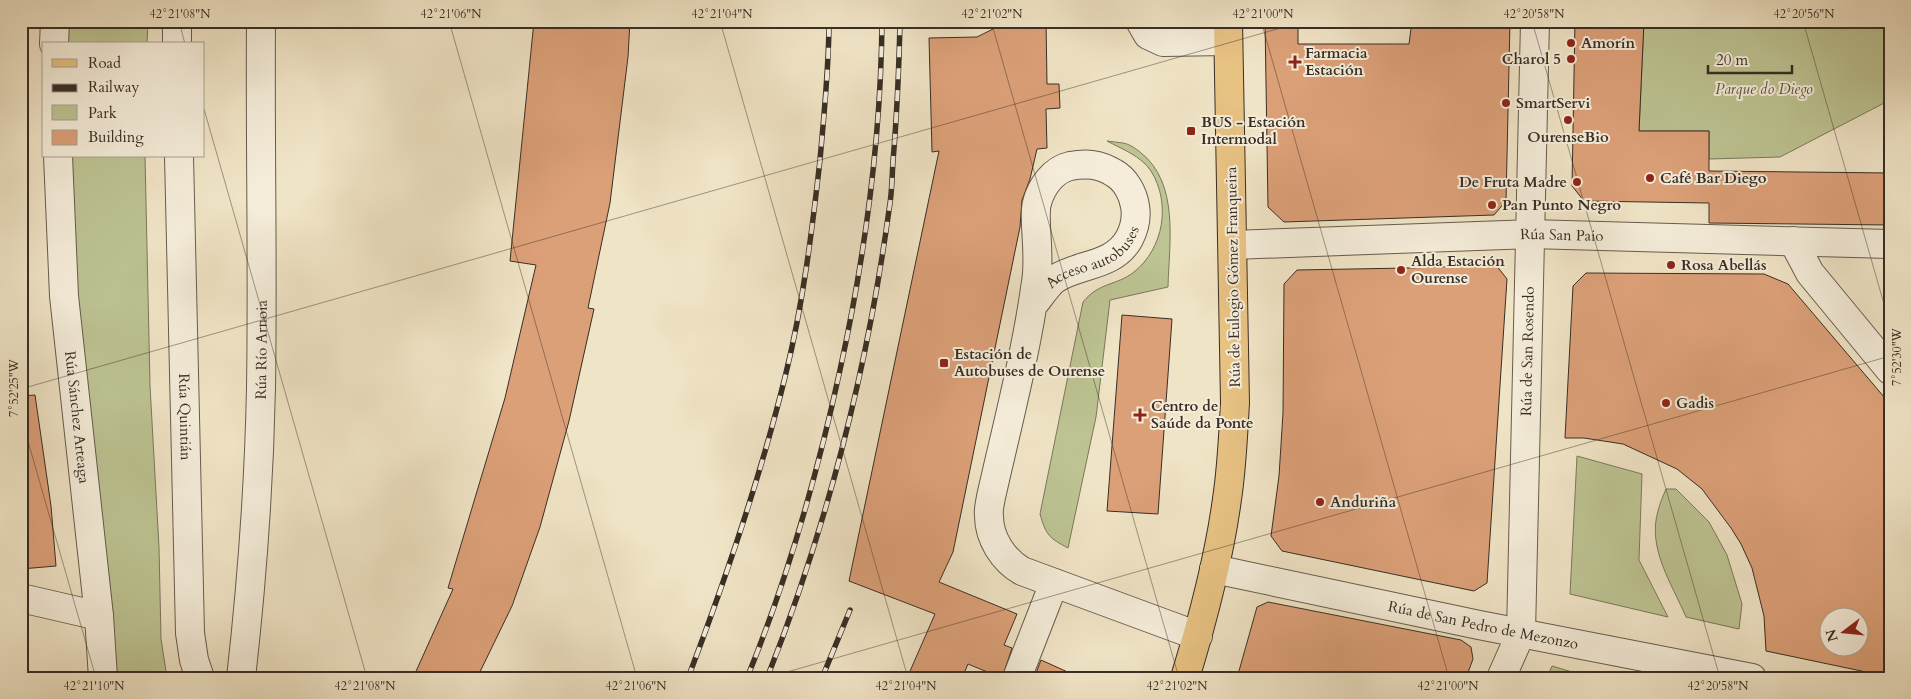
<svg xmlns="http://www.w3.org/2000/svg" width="1911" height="699" viewBox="0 0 1911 699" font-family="Cardo,serif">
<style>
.green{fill:#bdc392;stroke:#7a785c}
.building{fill:#dca078;stroke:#382e25;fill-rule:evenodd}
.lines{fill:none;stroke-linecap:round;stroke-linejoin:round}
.minor-casing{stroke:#665c4d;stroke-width:30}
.major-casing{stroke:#382e25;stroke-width:30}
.minor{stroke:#f5edda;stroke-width:28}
.major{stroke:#e8c283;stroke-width:28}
.rail-casing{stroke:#382e25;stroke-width:5.5}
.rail{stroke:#f5edda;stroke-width:4;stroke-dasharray:11;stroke-linecap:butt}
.ticks{fill:none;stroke:#382e25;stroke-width:1;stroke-opacity:0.45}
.poi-dot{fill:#8f2418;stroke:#f5edda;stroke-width:2}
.labels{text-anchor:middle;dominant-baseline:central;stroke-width:4;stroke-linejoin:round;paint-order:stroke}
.poi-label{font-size:15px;font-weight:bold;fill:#382e25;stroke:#f5edda;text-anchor:start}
.park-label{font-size:15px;font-style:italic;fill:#595340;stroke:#f5edda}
.street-label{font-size:15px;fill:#382e25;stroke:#f5edda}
.neatline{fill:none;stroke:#382e25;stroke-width:2}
.ticks-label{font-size:12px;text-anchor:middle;fill:#382e25}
</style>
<rect width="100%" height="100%" fill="#f0e4c6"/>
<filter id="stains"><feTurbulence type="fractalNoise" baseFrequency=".004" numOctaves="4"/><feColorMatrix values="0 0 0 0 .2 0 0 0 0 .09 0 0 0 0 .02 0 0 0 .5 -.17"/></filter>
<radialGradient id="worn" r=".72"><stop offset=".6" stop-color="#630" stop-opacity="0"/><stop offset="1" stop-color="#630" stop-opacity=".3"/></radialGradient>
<g class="green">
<path d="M65,21H148L147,44H65Z"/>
<path d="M1644,21H1867L1873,27L1880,21H1890V100L1780,157L1709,159V131H1639Z"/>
<path d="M1107,141C1112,142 1118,142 1123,143C1129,144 1135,148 1140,152C1180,183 1169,243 1168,287L1110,300L1096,417L1068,548C1049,538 1046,535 1040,514L1083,302C1099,282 1116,286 1134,272C1164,248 1171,203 1151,171C1141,156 1122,149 1107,141Z"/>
<path d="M67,156H145L150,386L159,547L161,639L167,678H113L68,225Z"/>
<path d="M1577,456L1642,474L1639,560L1668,617L1570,594Z"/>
<path d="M1666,489H1676L1709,522L1727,555L1742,604L1739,629L1686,617C1672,584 1647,548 1658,511C1660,503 1663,496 1666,489Z"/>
<path d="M1552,666L1592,678H1547Z"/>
</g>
<g class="building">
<path d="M534,21H630L628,57L610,203L588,308L594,309L569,421L540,527L512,606L477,678H413L453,589L448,588L505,398L536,265L510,261Z"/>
<path d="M993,21H1046L1047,84H1059L1060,108L1046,109L1047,148L1037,149L1030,179L1022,200L1020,227L953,552L939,582L1017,614L1004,645L1012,648L1002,678L968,664L962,678H907L935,614L849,581L939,151L932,152L929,38L977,37L993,29Z"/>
<path d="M1265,21H1298V44H1409L1412,21H1510L1506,201L1494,215L1284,222L1268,207Z"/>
<path d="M1575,21H1644L1639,131H1709V171L1890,173V225L1709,223V203L1584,201L1572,186Z"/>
<path d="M1496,265L1507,279L1487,583L1474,591L1282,551L1271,536L1279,476L1283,413L1284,284L1297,270L1407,268Z"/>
<path d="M1586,273L1764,274L1788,284L1890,404V677L1766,651L1764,616L1752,568L1741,544L1731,528L1702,489L1677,469L1623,444L1584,438H1565L1573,286ZM1828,616H1858V646H1828Z"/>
<path d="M1122,315L1172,319L1158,514L1107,511Z"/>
<path d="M35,395L51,506L56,566L21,569V396Z"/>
<path d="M1268,602L1461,640L1471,647L1473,659L1466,678H1237L1257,607Z"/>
<path d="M1041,660L1081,678H1034Z"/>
</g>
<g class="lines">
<defs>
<g id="minor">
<path d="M177,21V44"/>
<path d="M1140,21L1148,35L1163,42L1228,41"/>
<path d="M54,44L55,21"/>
<path id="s1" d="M58,156L64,296L99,616L103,678"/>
<path id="s2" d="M179,156L190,633L194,660L200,678"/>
<path d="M1793,241L1810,273L1890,370"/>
<path id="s3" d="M1233,245L1530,234L1890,244"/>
<path id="s4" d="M1033,305C1040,297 1047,285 1055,279C1080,263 1113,267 1129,239C1135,228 1137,218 1135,206C1133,193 1125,179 1114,173C1099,164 1087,163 1070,166C1053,170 1041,187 1037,203C1035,210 1036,219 1036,226C1037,245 1039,264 1036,282C1026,354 1007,426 991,497C990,503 988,510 989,516C989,538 1003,560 1022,571L1198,636"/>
<path id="s5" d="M1214,569L1479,625L1752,678"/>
<path d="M21,598L99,616"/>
<path id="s6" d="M241,678C252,581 259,485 261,388C263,266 260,143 261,21"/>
<path d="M1017,678L1054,583"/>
<path id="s7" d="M1501,678L1521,633L1535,21"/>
</g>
<path id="major" d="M1185,678C1203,619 1219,559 1227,499C1232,467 1233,435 1235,403L1228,21"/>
</defs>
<use href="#minor" class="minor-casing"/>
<use href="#major" class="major-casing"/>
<use href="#minor" class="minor"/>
<use href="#major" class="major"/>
<defs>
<g id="rail">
<path d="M688,678C726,578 761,476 786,373C803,304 812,231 820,160C824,114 829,68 829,21"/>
<path d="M747,678C788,578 817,476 840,370C865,256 881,139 882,21"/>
<path d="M767,678C827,527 867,371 889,210C892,194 892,177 893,161C897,114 899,68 900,21"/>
<path d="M822,678L850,610"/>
</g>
</defs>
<use href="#rail" class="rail-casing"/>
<use href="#rail" class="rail"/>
</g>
<path class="ticks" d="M179,21L185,44M449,21L637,678M720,21L908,678M991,21L1179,678M1261,21L1449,678M1532,21L1720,678M1803,21L1890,325M204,109L367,678M21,389L1305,21M21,417L96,678M766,678L1890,356"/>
<g class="poi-dot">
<circle cx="1571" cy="43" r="5"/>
<circle cx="1571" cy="59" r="5"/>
<path d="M1292.5 54.5h5v5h5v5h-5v5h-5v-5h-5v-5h5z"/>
<circle cx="1506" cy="103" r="5"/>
<circle cx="1568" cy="120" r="5"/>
<rect x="1186" y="126" width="10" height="10" rx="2.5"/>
<circle cx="1650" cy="178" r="5"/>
<circle cx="1577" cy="182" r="5"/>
<circle cx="1492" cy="205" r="5"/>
<circle cx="1671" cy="265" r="5"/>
<circle cx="1401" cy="270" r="5"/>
<rect x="939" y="358" width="10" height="10" rx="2.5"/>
<circle cx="1666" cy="403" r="5"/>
<path d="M1137.5 407.5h5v5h5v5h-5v5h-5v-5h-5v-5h5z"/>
<circle cx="1320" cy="502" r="5"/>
</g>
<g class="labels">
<g class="poi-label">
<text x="1581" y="43">Amorín</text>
<text x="1305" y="53">Farmacia<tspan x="1305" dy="17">Estación</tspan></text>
<text x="1561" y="59" text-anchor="end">Charol 5</text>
<text x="1516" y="103">SmartServi</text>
<text x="1201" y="122">BUS - Estación<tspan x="1201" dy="17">Intermodal</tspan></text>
<text x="1568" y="137" text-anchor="middle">OurenseBio</text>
<text x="1660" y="178">Café Bar Diego</text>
<text x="1567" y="182" text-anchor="end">De Fruta Madre</text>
<text x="1502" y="205">Pan Punto Negro</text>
<text x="1411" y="261">Alda Estación<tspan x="1411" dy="17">Ourense</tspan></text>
<text x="1681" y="265">Rosa Abellás</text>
<text x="954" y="354">Estación de<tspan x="954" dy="17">Autobuses de Ourense</tspan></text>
<text x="1676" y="403">Gadis</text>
<text x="1151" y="406">Centro de<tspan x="1151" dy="17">Saúde da Ponte</tspan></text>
<text x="1330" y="502">Anduriña</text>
</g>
<g class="park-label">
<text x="1764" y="89">Parque do Diego</text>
</g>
<g class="street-label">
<text stroke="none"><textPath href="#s3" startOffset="329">Rúa San Paio</textPath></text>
<text stroke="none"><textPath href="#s4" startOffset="79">Acceso autobuses</textPath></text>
<text transform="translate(1233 277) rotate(-91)">Rúa de Eulogio Gómez Franqueira</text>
<text stroke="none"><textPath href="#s6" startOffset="329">Rúa Río Arnoia</textPath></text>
<text stroke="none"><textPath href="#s7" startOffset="331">Rúa de San Rosendo</textPath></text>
<text stroke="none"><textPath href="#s1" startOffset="262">Rúa Sánchez Arteaga</textPath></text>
<text stroke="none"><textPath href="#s2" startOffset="261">Rúa Quintián</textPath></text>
<text stroke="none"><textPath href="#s5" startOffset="275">Rúa de San Pedro de Mezonzo</textPath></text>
</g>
</g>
<rect width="1911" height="699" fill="none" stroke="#f0e4c6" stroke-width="55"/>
<rect x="42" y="42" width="162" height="115" fill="#f5edda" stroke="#a9a192"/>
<rect x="52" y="59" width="25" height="8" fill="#e8c283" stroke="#a9a192"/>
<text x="88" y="68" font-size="15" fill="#382e25">Road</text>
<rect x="52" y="84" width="25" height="8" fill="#382e25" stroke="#a9a192"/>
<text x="88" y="92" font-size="15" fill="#382e25">Railway</text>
<rect x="52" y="105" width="25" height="15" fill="#bdc392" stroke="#a9a192"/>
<text x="88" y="118" font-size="15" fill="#382e25">Park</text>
<rect x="52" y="130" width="25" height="15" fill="#dca078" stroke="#a9a192"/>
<text x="88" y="142" font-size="15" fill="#382e25">Building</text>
<g transform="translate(1844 632) rotate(254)"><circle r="24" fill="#f5edda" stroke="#a9a192"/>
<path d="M0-4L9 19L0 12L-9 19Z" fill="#8f2418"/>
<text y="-8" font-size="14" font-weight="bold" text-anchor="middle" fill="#382e25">N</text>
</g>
<path d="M1708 65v8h84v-8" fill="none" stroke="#382e25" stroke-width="2.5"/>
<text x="1716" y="65" font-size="15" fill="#382e25" stroke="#f5edda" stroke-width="4" paint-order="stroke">20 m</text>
<rect x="28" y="28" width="1856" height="644" class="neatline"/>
<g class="ticks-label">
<text x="180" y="18">42°21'08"N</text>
<text x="451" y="18">42°21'06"N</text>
<text x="722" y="18">42°21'04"N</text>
<text x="992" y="18">42°21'02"N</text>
<text x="1263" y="18">42°21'00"N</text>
<text x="1534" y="18">42°20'58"N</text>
<text x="1804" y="18">42°20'56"N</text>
<text transform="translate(1897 357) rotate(-90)" y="4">7°52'30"W</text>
<text transform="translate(14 388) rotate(-90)" y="4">7°52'25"W</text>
<text x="94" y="690">42°21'10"N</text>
<text x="365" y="690">42°21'08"N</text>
<text x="636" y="690">42°21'06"N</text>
<text x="906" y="690">42°21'04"N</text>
<text x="1177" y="690">42°21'02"N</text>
<text x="1448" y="690">42°21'00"N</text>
<text x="1718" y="690">42°20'58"N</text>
</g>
<rect width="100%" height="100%" filter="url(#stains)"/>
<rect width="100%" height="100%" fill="url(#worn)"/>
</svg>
